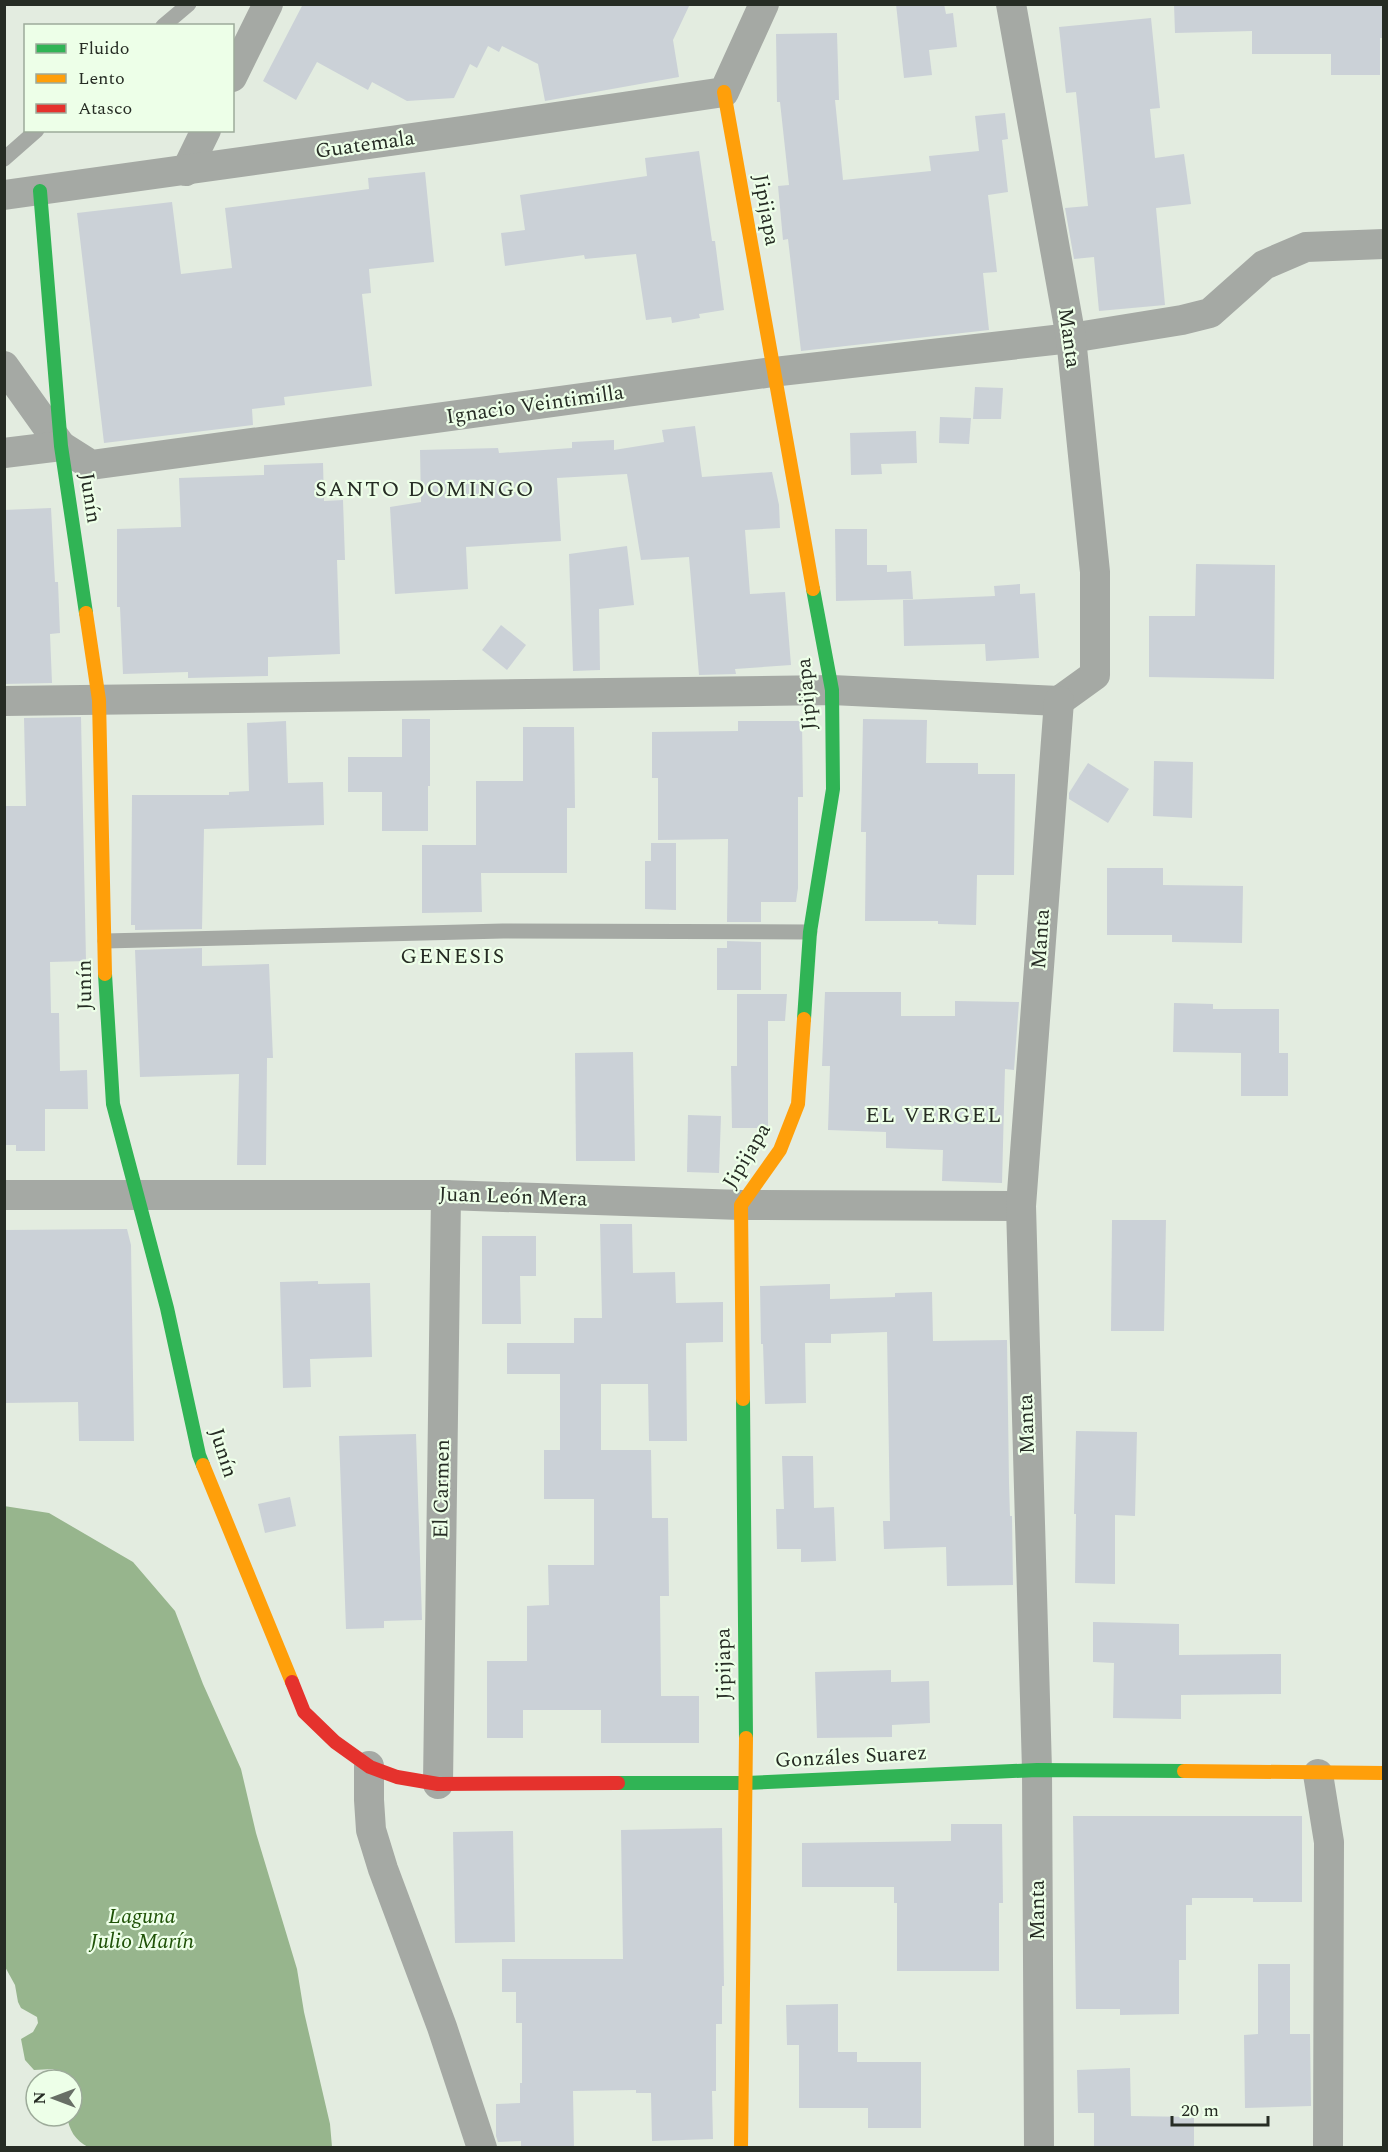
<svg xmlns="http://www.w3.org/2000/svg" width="1388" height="2152" viewBox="0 0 1388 2152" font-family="Spectral,serif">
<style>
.water{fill:#97b58d}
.building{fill:#cbd1d7}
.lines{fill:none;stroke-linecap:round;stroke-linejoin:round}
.lane{stroke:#a5a9a4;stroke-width:15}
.street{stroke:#a5a9a4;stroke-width:30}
.fast{stroke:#30b455;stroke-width:14}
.slow{stroke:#ff9f0a;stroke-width:14}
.jam{stroke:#e5322d;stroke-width:14}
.labels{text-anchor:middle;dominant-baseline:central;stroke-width:4.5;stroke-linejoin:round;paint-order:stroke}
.street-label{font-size:21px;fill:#262c24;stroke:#edffe8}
.neighbourhood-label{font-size:22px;letter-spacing:1.5px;fill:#262c24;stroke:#edffe8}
.water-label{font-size:22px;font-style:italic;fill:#1f5207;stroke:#edffe8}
</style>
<rect width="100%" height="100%" fill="#e3ece0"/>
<path class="water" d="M4,1506L49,1513L133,1562L175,1611L203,1684L241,1769L256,1833L297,1969L304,2012L330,2124L332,2147H88C75,2140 69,2130 67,2116H72V2080H66L53,2069L34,2070L25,2060L21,2039L33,2032L38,2023L37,2017L21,2008L18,2002L15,1985L4,1965Z"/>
<g class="building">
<path d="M303,4H690L673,40L679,77L545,101L538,64L502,46L499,52L488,46L477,68L470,64L454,98L407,101L372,82L368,90L317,62L296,100L263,81Z"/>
<path d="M896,4H944L946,14L953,13L957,47L929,50L932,75L904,78Z"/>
<path d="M1174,4H1383V38H1380V75H1331V54H1252V31L1175,33Z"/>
<path d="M1151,18L1160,108L1150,109L1155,158L1184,154L1191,204L1156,208L1165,305L1099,311L1094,257L1074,259L1065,208L1088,206L1076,92L1066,93L1059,27Z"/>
<path d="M837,33L839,100H835L843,180L931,171L929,156L979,151L975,116L1005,113L1008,139L1002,140L1008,192L988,195L997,272L983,273L989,330L801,351L788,239L783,240L778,186L789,185L780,102H777L776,34Z"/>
<path d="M699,151L712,241H715L724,310L699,314L700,318L672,323L671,317L646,320L636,254L585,259L584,255L505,266L501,233L525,230L520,195L647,176L645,158Z"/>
<path d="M425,172L434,262L369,269L371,293L362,294L372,386L284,397L285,405L252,409L253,425L104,443L77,213L172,202L181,274L232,268L225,208L369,189L368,178Z"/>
<path d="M975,387L1003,388L1001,419H973Z"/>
<path d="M940,417L971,418L969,444L939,443Z"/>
<path d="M695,426L702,477L772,472L779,505L780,528L745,530L750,594L785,592L791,665L735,669L736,674L699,675L689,557L641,560L627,474L557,478L561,541L466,547L468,589L395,594L390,507L421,502L420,450L498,448L499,453L572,448V442L614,440V450L664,442L662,430Z"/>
<path d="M916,431L917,463L881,464L882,474L851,475L850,433Z"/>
<path d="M323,463L324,501L343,500L345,560H337L340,654L268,657V676L188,678V672L123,674L120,607H117V529L181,527L179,478L264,475V465Z"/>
<path d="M51,508L55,582H58L60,633L50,634L52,683L4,684V510Z"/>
<path d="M835,529H867V565H887V572L911,571L913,599L836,601Z"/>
<path d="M627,546L634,605L599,609L600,670L573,671L569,554Z"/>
<path d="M1196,564L1275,565L1274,679L1149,677V616H1195Z"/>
<path d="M1020,584V594L1035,593L1039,658L986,661L985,644L904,646L903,600L995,596L994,586Z"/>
<path d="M501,625L526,645L507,670L482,650Z"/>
<path d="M81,717L86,961L50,962L51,1013H59L60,1071L87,1070L88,1109H45V1151H16V1145H4V806H26L24,718Z"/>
<path d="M402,719H430V786H428V831H382V792H348V757H402Z"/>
<path d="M863,719L927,720L926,763H978V774H1015L1014,875H977L976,925L938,924V921H865L866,832H861Z"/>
<path d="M286,721L288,783L323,782L324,825L204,829L202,929L135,930V925H131L132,795H229V792L249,791L247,723Z"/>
<path d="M738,721H802L803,797H798V888L796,902H761V922H727L728,839L658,840V778H652V732L738,731Z"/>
<path d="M523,727H574L575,808H567V873H481L482,912L422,913V845H476V781H523Z"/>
<path d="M1154,761L1193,762L1192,818L1153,816Z"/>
<path d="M1088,763L1129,789L1108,823L1069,799V793Z"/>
<path d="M651,843H676V910L645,909V861H651Z"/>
<path d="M1107,868H1163V885L1243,886L1242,943L1172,942V935H1107Z"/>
<path d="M727,941L761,942V990H717V948H727Z"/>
<path d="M202,948V966L269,964L273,1058H267L266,1165H237L239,1074L140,1077L135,950Z"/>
<path d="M825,992H901V1016H955V1001L1019,1002L1014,1070L1005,1069L1002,1183L942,1181L943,1150L886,1148V1132L828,1130L830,1066H822Z"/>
<path d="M737,994H787L785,1021H768V1128H732L731,1066H737Z"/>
<path d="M1174,1003L1213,1004V1009H1279V1053H1288V1096H1241V1053L1173,1052Z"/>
<path d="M633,1052L635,1161H576L575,1053Z"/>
<path d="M688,1115L721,1116L719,1173L687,1172Z"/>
<path d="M1112,1220H1166L1164,1331H1111Z"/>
<path d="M600,1224H632L633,1273L675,1272L676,1303L723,1302V1342L686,1343L687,1441H649L648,1384H601V1450H651L652,1518H668L669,1596H660L661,1696H699V1743H601V1710H523V1738H487V1661H527V1606L549,1605L548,1565H594V1499H544V1450H560V1374H507V1343H574V1318H602Z"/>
<path d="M127,1229L131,1245L134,1441H79L78,1402L4,1403V1230Z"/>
<path d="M482,1236H536V1276H520L521,1324H482Z"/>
<path d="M318,1281V1284L370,1283L372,1357L310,1359L311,1387L283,1388L280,1282Z"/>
<path d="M830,1284V1299L895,1297V1293L932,1292L933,1341L1007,1340L1009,1483L1010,1516H1012L1013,1585L947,1586L946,1547L884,1549L883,1521H890L887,1332L831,1334V1343H805L806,1403L765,1404L763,1344H761L760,1286Z"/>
<path d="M1076,1431L1137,1432L1135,1516L1115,1515V1584L1075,1583L1076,1514H1074Z"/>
<path d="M416,1434L422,1620L384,1621V1628L346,1629L339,1436Z"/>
<path d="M782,1456H813L814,1508L834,1507L836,1561L801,1562V1549H777L776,1509H784Z"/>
<path d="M290,1497L296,1526L265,1533L258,1504Z"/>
<path d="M1093,1622L1179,1624V1655L1281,1654V1694L1181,1695V1719L1113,1718L1114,1663L1093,1662Z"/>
<path d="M891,1670V1682L929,1681L930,1723L892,1725V1737L817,1738L815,1672Z"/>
<path d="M1073,1816H1302V1902H1253V1898H1192V1905H1186V1960H1179V2014L1120,2015V2009H1076Z"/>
<path d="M951,1824H1002L1003,1903H999V1971H897V1903H894V1887H802V1843L951,1841Z"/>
<path d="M722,1828L724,1986H722V2024H716V2091H712L713,2139L652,2141L651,2093H636V2090L573,2091L574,2148H521V2141L498,2142L496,2136V2104L520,2103V2083H522V2023H516V1992H502V1959H623L621,1830Z"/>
<path d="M513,1831L515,1942L455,1943L453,1832Z"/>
<path d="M1258,1964H1290V2034H1310L1311,2106L1245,2108L1244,2035L1258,2034Z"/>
<path d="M838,2004V2052H857V2062H921V2128H868V2108H799V2045H787L786,2005Z"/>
<path d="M1130,2068L1131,2116L1194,2117V2148H1094V2113H1078L1077,2070Z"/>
</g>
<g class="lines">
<g class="lane">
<path d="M163,26L189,4"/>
<path d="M4,159L37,130"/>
<path d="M105,941L503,931L810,932"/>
</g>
<g class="street">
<path d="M232,77L268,4"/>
<path d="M186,171L206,130"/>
<path d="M4,195L469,130L724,92L764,4"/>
<path d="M4,366L61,446"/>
<path d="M4,453L61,446L91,465L773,372L1071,338L1182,320L1210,313L1264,265L1306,247L1384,244"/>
<path d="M4,701L832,690L1059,701L1095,675V572L1071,338L1011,4"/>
<path d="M4,1195H446L741,1205L1021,1206"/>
<path d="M369,1766V1800L371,1830L383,1869L442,2027L482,2148"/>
<path d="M1318,1774L1329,1842L1328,2148"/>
<path d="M438,1784L446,1195"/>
<path d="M1039,2148L1037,1770L1021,1206L1059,701"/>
</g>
<g class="fast">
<path d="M40,191L61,446L86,613"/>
<path d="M105,974L113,1104L167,1308L199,1455L203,1465"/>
<path d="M804,1019L810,932L833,789L832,690L813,589"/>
<path d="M743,1399L746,1738"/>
<path d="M618,1783H746L1037,1770L1184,1771"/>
</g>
<g class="slow">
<path d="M724,92L813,589"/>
<path d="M86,613L99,700L105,974"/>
<path d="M743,1399L741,1205L780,1150L798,1104L804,1019"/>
<path d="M203,1465L292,1682"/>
<path d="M1184,1771L1384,1773"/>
<path d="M741,2148L746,1738"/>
</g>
<path class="jam" d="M292,1682L304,1712L335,1742L370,1767L397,1777L438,1784L618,1783"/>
</g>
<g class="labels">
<g class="street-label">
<text transform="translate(365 145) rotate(-8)">Guatemala</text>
<text transform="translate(766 210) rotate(80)">Jipijapa</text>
<text transform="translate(1069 338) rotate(82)">Manta</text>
<text transform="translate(535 405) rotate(-8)">Ignacio Veintimilla</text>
<text transform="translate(90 498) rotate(81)">Junín</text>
<text transform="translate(807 694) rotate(-95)">Jipijapa</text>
<text transform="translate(1041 939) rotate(-86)">Manta</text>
<text transform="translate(85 985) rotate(-91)">Junín</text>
<text transform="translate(747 1156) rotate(-59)">Jipijapa</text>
<text transform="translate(513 1197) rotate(2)">Juan León Mera</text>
<text transform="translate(1027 1424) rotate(-92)">Manta</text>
<text transform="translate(223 1453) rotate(72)">Junín</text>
<text transform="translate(442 1489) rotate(-89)">El Carmen</text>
<text transform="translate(724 1664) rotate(-91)">Jipijapa</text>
<text transform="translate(851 1757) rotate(-3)">Gonzáles Suarez</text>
<text transform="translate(1038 1910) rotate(-90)">Manta</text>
</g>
<g class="neighbourhood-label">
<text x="425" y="489">SANTO DOMINGO</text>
<text x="453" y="956">GENESIS</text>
<text x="934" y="1115">EL VERGEL</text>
</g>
<g class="water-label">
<text x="142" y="1916">Laguna<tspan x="142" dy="25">Julio Marín</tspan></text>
</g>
</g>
<rect width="1388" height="2152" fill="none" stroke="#262c24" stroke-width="12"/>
<rect x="24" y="24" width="210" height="108" fill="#edffe8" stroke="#9dab9a" stroke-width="1.5"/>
<rect x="36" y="44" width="30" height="9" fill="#30b455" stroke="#9dab9a" stroke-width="1.5"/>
<text x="78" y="54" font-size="18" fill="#262c24">Fluido</text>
<rect x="36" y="74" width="30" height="9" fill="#ff9f0a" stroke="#9dab9a" stroke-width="1.5"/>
<text x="78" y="84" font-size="18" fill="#262c24">Lento</text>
<rect x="36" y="104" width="30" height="9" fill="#e5322d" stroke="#9dab9a" stroke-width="1.5"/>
<text x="78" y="114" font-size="18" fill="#262c24">Atasco</text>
<g transform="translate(54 2098) rotate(270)"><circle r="28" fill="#edffe8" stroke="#9dab9a" stroke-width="1.5"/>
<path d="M0-4.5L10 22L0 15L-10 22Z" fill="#686f66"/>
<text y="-9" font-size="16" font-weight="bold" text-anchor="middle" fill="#262c24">N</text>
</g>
<path d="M1172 2116v9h96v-9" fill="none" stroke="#262c24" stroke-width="3"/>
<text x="1181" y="2116" font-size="18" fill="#262c24" stroke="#edffe8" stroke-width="4.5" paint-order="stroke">20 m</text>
</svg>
